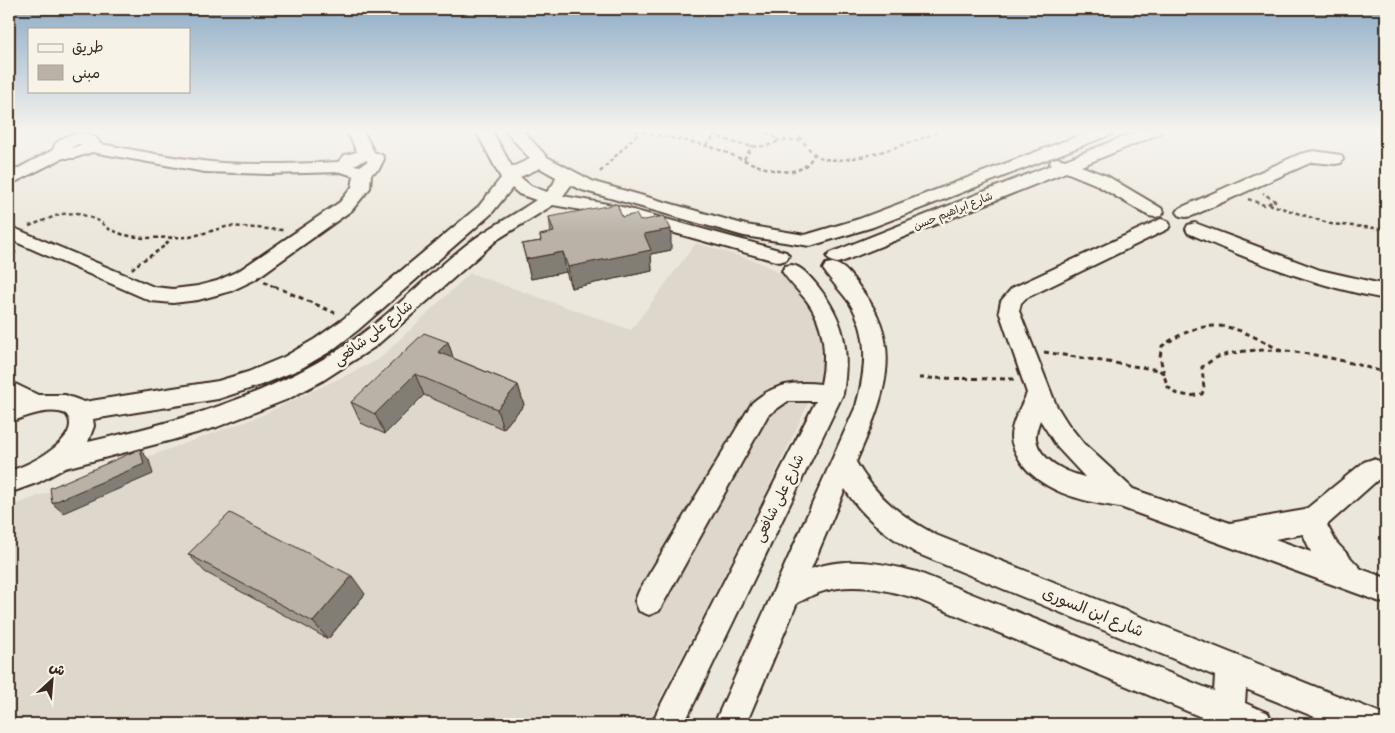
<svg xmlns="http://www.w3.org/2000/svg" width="1395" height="733" viewBox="0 0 1395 733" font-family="Pangolin,'Playpen Sans Arabic',sans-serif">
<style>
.built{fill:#ddd7cc}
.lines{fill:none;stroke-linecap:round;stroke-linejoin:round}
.minor-casing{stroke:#3b2a1e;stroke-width:4}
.path-far1{stroke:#3b2a1e;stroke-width:2.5;stroke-dasharray:4 3;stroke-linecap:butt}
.path{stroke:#3b2a1e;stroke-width:3;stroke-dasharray:5 4;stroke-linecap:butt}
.minor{fill:#f7f3e8;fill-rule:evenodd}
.wall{fill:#a09990;stroke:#3b2a1e}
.shaded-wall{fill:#827d75;stroke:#3b2a1e}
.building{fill:#bab2a7;stroke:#3b2a1e}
.labels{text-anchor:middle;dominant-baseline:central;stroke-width:5;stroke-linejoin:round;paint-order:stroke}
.far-street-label{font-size:11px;fill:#3b2a1e;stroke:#f7f3e8}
.street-label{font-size:14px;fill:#3b2a1e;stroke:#f7f3e8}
.near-street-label{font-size:16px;fill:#3b2a1e;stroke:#f7f3e8}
</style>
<rect width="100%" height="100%" fill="#ece7dc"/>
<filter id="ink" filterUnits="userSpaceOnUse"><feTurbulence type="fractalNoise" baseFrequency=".02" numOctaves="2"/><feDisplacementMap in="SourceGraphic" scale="10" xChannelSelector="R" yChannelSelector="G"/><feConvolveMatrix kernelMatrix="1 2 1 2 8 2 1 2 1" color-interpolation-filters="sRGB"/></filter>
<g filter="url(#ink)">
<path class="built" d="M696,243L759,262L791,279L813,305L827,364L762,501L647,724H9V510L14,505L258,417L378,360L470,273L631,330Z"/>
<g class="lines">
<defs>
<g id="minor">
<path d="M347,131H363L374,152L382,155L384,159L379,169L371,174L370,188L352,210L254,280L231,291L198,300L173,303L151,301L9,239V226L154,287L173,289L198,286L217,281L240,270L340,202L352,187L354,176L341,172L268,174L205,172L92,152L74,158H63L9,185V173L53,150C56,133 94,126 100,144C141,151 181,160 222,163C261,165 299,164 338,162L345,155L357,152ZM78,144H83L69,149ZM365,160L368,161L360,166L354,165Z"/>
<path d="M476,131H492L512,167L530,159L506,131H523L547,157L594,182L746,225L805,235L859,219L1091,131H1114L1112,134L873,227L810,246L744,236L582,190L571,185L563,196L618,206L786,252L789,256L786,260L779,262L610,215L553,205L498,239L376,346L322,381L288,399L217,427L172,440L65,468L39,482L9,493V471C26,467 86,438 66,414C47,407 27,417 9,422V403L12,402L9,401V381L38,395H65L84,402L218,381L248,372L284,357L315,339L342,320L479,206L501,178ZM540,168L556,177L554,183L547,192L531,186L520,177ZM512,188L519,194L536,200C513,216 488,228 466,245C423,279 386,320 340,349C262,398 177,422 88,442L94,426L93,419L218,399L264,384L300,369L331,351L358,330L491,214Z"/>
<path d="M1138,131H1161L1159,134L1081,166L1107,176L1161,208L1164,212L1161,216L1155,217L1149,216L1095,184L1066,172L844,261L837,263L830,261L827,257L830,253L1051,165L1050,163L1052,159L1058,158L1065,160Z"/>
<path d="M1314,151L1341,155L1343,159L1341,163L1335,164L1312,162L1192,216L1186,217L1180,216L1177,212L1180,208L1300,154Z"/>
<path d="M1161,219L1168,221L1170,225L1168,229L1026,298L1021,303L1019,311L1056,405L1068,424L1084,444L1133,489L1230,523L1305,510L1364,462L1373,459L1382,462L1386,469L1382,476L1327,525L1336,542L1361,569L1386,578V604L1120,507C1084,502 1035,491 1017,455C1014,449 1011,443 1011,437C1011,422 1022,406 1027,393L999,311L1001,301L1012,288ZM1040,420L1058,448L1085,477C1067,473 1039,460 1036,439C1035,433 1038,426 1040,420ZM1303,534L1311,552L1275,539Z"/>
<path d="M1195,223L1320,270L1386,285V299C1317,287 1252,261 1188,233L1186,229L1188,225Z"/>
<path d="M833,263C846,266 855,281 863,292C907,350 881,403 856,462C875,496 902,517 936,535L1381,713L1386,724H1332L1246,689L1245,703L1268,713L1273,724H1218L915,598C884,589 850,581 818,593C811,595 804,600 797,603L746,724H714L856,406C866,370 870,335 849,302C841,291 831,281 823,269L826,264ZM845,489C863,518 888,536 916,553L1215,676L1214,691L917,572C881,563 847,556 811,569Z"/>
<path d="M792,265C802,267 809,276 816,284C845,320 850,349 843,394L684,724H651L816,401H788L768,415L659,611L649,615L639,611L635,601L639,591L752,403C773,384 794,381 821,384C827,356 825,325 807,301C799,291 789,282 782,271L785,266Z"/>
</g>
</defs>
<use href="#minor" class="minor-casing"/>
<g class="path-far1">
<path d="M636,131C661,136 686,140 711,147C738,154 796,194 814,154"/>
<path d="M707,131C726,141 757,153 777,142L774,136L762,131"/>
<path d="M795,131C802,139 811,155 822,158C848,167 915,141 941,131"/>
<path d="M921,131L928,136"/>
<path d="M776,140H803"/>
<path d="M706,145L715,136"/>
<path d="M744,159L753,145"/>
<path d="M600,172L639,132"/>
<path d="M1248,199L1264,205L1275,201L1263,193"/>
<path d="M1269,204L1331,224L1386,229"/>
<path d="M29,226L61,214L78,213L99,221L109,229L124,235L144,238L190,237L229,226L283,230"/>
<path d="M9,256L16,252"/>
<path d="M132,269C144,257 162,252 171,238"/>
<path d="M264,282L277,288"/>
</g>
<g class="path">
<path d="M274,286L335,313"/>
<path d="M1044,352L1159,370L1163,373L1168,387L1175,393L1189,396L1202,394L1204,389L1202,367C1207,364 1213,359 1218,357C1267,340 1338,358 1386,373"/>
<path d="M1164,374L1160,357L1162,346C1213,312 1235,326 1285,353"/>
<path d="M919,378L1014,379"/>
</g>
<use href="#minor" class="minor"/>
</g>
<g class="wall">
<path d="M549,217H622L640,221L671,250L651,254L652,271L571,288L566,272L531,279L522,244L541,241L540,235L551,233Z"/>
<path d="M448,342L453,358L518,385L524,405L503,429L424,395L385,434L361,423L351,402Z"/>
<path d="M188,554L365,594L328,639L205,572Z"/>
</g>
<g class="shaded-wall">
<path d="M671,229V250L651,254L652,271L571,288L568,267L644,234Z"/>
<path d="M563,252L566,272L531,279L526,259Z"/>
<path d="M448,342L455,363L438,352Z"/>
<path d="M415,374L424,395L385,434L375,414Z"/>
<path d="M518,385L524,405L503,429L497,409Z"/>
<path d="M140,449L149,460L153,474L63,513L52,503Z"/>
<path d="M352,576L365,594L328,639L313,622Z"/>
</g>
<g class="building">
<path d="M617,204L622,217L636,214L640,221L664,216L671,229L644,234L651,250L568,267L563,252L526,259L522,244L541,241L540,235L554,232L549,217Z"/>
<path d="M424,333L448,342L438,352L518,385L497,409L415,374L375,414L351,402Z"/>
<path d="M140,449L144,464L52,503L50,488Z"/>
<path d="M230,513L352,576L313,622L188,554Z"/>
</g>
</g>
<linearGradient id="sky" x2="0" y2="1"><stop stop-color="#8eacc6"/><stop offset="0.56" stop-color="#f6f4ef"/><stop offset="1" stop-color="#f6f4ef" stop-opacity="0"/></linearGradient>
<rect width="1395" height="234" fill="url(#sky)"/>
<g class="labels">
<g class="far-street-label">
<text transform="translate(953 211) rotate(-22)">شارع ابراهيم حسن</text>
</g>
<g class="street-label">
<text transform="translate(373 333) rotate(-38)">شارع على شافعى</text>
<text transform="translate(779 498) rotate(-64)">شارع على شافعى</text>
</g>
<g class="near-street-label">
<text transform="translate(1093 612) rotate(22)">شارع ابن السورى</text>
</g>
</g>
<rect width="1395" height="733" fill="none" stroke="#f7f3e8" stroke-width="30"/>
<rect x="15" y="15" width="1365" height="703" fill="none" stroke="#3b2a1e" stroke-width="2" filter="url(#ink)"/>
<rect x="28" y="28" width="162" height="65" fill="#f7f3e8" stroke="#aca397"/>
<rect x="38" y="44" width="25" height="8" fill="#f7f3e8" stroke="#aca397"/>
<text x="72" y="52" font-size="15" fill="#3b2a1e">طريق</text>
<rect x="38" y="65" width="25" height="15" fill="#bab2a7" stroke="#aca397"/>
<text x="72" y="78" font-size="15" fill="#3b2a1e">مبنى</text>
<g transform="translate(52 680) rotate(26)" stroke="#f7f3e8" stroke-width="4" paint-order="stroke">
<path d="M0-4L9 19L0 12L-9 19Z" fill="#3b2a1e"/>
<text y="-8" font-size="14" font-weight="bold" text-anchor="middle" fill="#3b2a1e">ش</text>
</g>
</svg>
